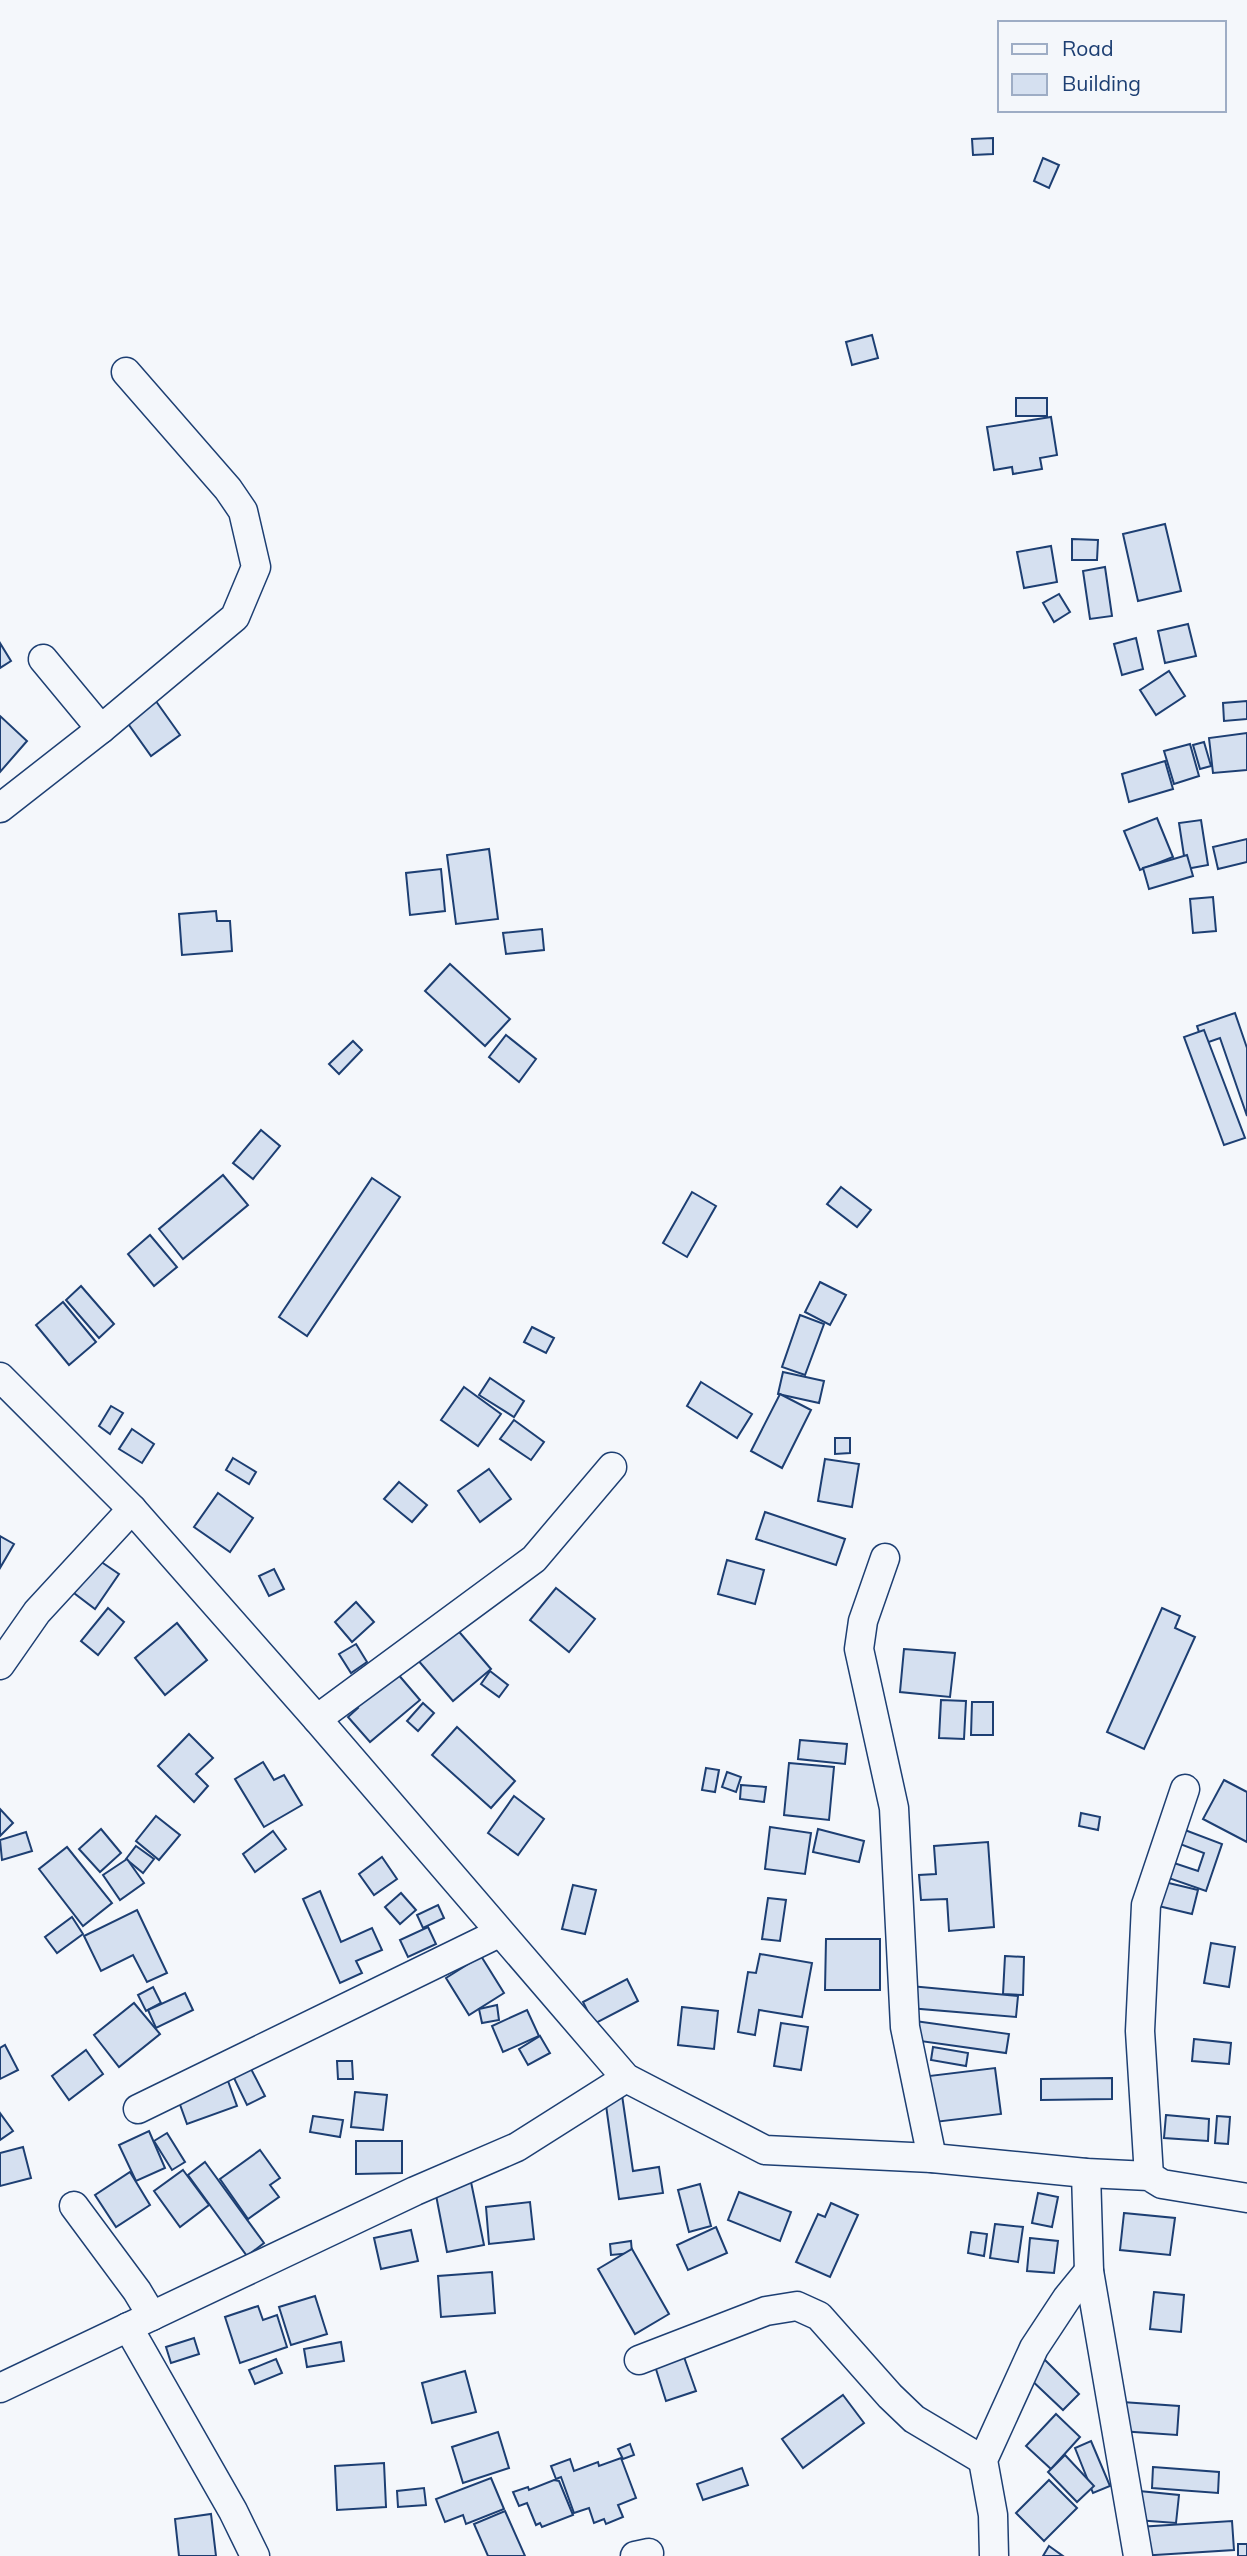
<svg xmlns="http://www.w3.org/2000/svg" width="1247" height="2556" viewBox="0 0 1247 2556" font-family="Mulish,sans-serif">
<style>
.building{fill:#d5e0f0;stroke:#1d3f73;stroke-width:2}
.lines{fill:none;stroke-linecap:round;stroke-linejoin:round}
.minor-casing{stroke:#1d3f73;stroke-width:31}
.minor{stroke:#f4f7fb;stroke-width:28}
</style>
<rect width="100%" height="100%" fill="#f4f7fb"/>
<g class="building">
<path d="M993,138V154L973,155L972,139Z"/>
<path d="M1043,158L1059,165L1049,188L1034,181Z"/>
<path d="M872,335L878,358L852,365L846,342Z"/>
<rect x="1016" y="398" width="31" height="18"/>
<path d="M1051,417L1057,455L1040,458L1042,469L1013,474L1012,467L994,470L987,427Z"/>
<path d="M1165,524L1181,591L1138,601L1123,534Z"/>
<path d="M1072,539L1098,540L1097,560H1072Z"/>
<path d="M1051,546L1057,582L1024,588L1017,552Z"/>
<path d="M1105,567L1112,616L1090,619L1083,571Z"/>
<path d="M1059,594L1070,612L1054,622L1043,603Z"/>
<path d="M1188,624L1196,656L1165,663L1158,631Z"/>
<path d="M1136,638L1143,669L1122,675L1114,644Z"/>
<path d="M0,643L11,661L0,668Z"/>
<path d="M1169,671L1185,696L1156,715L1140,690Z"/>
<path d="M153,697L180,735L151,756L124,718Z"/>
<path d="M1247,701V719L1224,721L1223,703Z"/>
<path d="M0,716L27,741L0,772Z"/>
<path d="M1247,733V770L1213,773L1209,738Z"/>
<path d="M1204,742L1211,766L1200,769L1193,745Z"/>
<path d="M1190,744L1199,776L1174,784L1164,751Z"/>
<path d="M1165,761L1173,789L1129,802L1122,774Z"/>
<path d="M1157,818L1173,857L1140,870L1124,831Z"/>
<path d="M1201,820L1208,865L1186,869L1179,823Z"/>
<path d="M1247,839V862L1218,869L1213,847Z"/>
<path d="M489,849L498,919L456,924L447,855Z"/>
<path d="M1187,855L1193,876L1149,889L1143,868Z"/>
<path d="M441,869L445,911L410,915L406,873Z"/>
<path d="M1213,897L1216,931L1193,933L1190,899Z"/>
<path d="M216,911L217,921H230L232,951L182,955L179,914Z"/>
<path d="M542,929L544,950L506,954L503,933Z"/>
<path d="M450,964L510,1019L485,1046L425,991Z"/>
<path d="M1235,1013L1247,1048V1116L1220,1038L1203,1044L1197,1026Z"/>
<path d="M1204,1030L1245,1138L1224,1145L1184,1037Z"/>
<path d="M506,1035L536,1059L519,1082L489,1057Z"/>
<path d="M353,1041L362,1050L339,1074L329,1064Z"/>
<path d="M261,1130L280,1146L253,1179L233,1163Z"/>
<path d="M223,1175L248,1205L183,1259L159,1229Z"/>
<path d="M372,1178L400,1197L307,1336L279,1317Z"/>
<path d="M841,1187L871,1210L857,1227L827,1204Z"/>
<path d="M692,1192L716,1206L687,1257L663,1243Z"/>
<path d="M150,1235L177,1267L154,1286L128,1254Z"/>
<path d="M820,1282L846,1295L830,1325L805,1312Z"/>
<path d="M81,1286L114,1324L99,1338L66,1300Z"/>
<path d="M63,1302L96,1342L69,1365L36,1325Z"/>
<path d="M800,1315L824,1324L805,1375L782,1367Z"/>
<path d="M532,1327L554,1338L546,1353L524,1342Z"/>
<path d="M783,1372L824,1381L819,1403L778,1394Z"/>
<path d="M490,1378L524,1401L514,1417L479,1395Z"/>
<path d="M701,1382L752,1414L737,1438L687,1406Z"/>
<path d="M464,1387L501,1414L478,1446L441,1420Z"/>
<path d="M780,1394L811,1410L782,1468L751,1451Z"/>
<path d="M111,1406L123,1413L110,1434L99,1426Z"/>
<path d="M514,1420L544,1442L531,1460L500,1439Z"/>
<path d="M132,1429L154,1444L142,1463L119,1449Z"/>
<path d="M835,1438H850V1453L835,1454Z"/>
<path d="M233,1458L256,1472L249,1484L226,1470Z"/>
<path d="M825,1459L859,1464L852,1507L818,1501Z"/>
<path d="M489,1469L511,1499L480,1522L458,1491Z"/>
<path d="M399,1482L427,1505L412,1522L384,1499Z"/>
<path d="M218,1493L253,1518L230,1552L194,1527Z"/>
<path d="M765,1512L845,1539L836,1565L756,1539Z"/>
<path d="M0,1536L14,1544L0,1568Z"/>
<path d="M94,1557L119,1574L95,1609L70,1590Z"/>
<path d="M727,1560L764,1570L755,1604L718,1594Z"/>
<path d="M274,1569L284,1589L269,1596L259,1576Z"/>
<path d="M556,1588L595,1619L569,1652L530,1620Z"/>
<path d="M356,1602L374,1622L352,1642L335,1622Z"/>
<path d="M108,1608L124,1622L98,1655L81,1641Z"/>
<path d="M1162,1608L1180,1616L1175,1628L1195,1637L1144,1749L1107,1732Z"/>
<path d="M177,1623L207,1660L165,1695L135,1658Z"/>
<path d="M455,1627L491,1669L453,1701L417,1659Z"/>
<path d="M356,1644L367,1662L351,1673L339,1654Z"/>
<path d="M904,1649L955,1653L950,1697L900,1692Z"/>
<path d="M391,1666L420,1700L370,1742L348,1717L358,1708L351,1700Z"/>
<path d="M490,1671L508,1685L499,1697L481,1684Z"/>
<path d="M941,1700L966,1701L964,1739L939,1738Z"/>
<path d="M972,1702H993V1735H971Z"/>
<path d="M423,1703L434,1713L418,1731L407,1721Z"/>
<path d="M457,1727L515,1781L491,1808L432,1755Z"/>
<path d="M189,1734L213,1758L196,1774L208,1786L194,1802L158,1766Z"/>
<path d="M800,1740L847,1744L845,1764L798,1759Z"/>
<path d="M263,1762L274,1780L284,1775L302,1805L264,1827L235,1779Z"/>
<path d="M789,1763L834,1767L829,1820L784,1815Z"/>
<path d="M706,1768L719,1770L715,1792L702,1790Z"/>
<path d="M727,1772L741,1777L736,1792L722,1787Z"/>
<path d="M1224,1780L1247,1792V1842L1203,1819Z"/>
<path d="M741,1785L766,1787L764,1802L740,1799Z"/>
<path d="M514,1796L544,1819L518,1855L488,1833Z"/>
<path d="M0,1809L13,1823L0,1836Z"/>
<path d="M1081,1813L1100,1817L1098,1830L1079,1826Z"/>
<path d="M156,1816L180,1835L159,1860L136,1841Z"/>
<path d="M770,1827L811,1833L805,1874L765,1869Z"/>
<path d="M1177,1827L1222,1844L1206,1891L1160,1875L1165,1860L1198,1871L1204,1853L1172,1841Z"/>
<path d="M101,1829L121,1853L100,1872L79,1849Z"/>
<path d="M818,1829L864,1841L859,1862L813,1852Z"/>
<path d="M273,1831L286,1849L255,1872L243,1854Z"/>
<path d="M26,1832L32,1851L2,1860L0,1840Z"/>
<path d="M988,1842L994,1927L949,1931L947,1899L921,1900L919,1875L936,1874L934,1846Z"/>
<path d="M136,1846L154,1859L143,1873L126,1859Z"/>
<path d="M67,1847L112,1903L83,1926L39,1869Z"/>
<path d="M382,1857L397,1879L374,1895L359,1874Z"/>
<path d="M127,1859L144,1883L120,1900L103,1875Z"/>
<path d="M1156,1880L1198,1890L1192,1914L1150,1904Z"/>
<path d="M573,1885L596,1890L585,1934L562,1929Z"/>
<path d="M320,1891L341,1942L372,1928L382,1950L356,1961L362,1973L340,1983L303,1899Z"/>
<path d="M401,1893L416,1910L400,1924L385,1907Z"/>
<path d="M768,1898L786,1900L780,1941L762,1939Z"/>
<path d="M438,1905L444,1918L423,1928L417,1915Z"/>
<path d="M137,1910L167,1973L147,1982L133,1955L101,1971L84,1936Z"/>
<path d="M72,1917L83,1934L57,1953L45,1937Z"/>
<path d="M428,1927L436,1944L408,1957L400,1940Z"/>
<path d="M826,1939H880V1990H825Z"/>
<path d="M1211,1943L1235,1947L1229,1987L1204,1983Z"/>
<path d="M760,1954L812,1963L802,2017L759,2010L755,2035L738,2032L748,1972L756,1973Z"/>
<path d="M481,1956L504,1993L469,2015L446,1978Z"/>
<path d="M1005,1956L1024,1957L1023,1995L1003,1994Z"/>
<path d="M627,1979L638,2001L594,2024L583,2002Z"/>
<path d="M910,1986L1018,1996L1016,2017L909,2008Z"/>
<path d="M153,1987L161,2003L146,2011L138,1995Z"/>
<path d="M185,1993L193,2010L156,2028L148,2010Z"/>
<path d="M134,2003L160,2034L119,2067L94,2035Z"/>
<path d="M497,2005L499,2020L482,2023L479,2009Z"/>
<path d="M682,2007L718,2011L714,2049L678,2045Z"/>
<path d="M527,2010L539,2036L503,2052L492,2026Z"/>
<path d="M915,2021L1009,2034L1006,2053L913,2040Z"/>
<path d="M781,2023L808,2027L801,2070L774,2066Z"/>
<path d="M540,2036L550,2053L528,2065L519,2049Z"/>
<path d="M1194,2039L1231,2043L1229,2064L1192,2061Z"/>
<path d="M5,2045L18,2070L0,2079V2048Z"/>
<path d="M933,2047L968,2053L966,2066L931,2060Z"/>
<path d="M86,2050L103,2074L69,2100L52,2076Z"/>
<path d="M337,2061H352L353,2079H338Z"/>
<path d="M249,2065L265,2096L247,2105L232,2074Z"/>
<path d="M995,2068L1001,2114L935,2122L929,2076Z"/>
<path d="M1112,2078V2099L1041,2100V2079Z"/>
<path d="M228,2081L237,2106L187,2124L178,2099Z"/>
<path d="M355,2092L387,2095L383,2130L351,2127Z"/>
<path d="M622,2095L633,2171L659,2167L663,2193L619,2199L605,2098Z"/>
<path d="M0,2113L13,2131L0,2140Z"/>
<path d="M1166,2115L1209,2119L1208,2141L1164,2138Z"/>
<path d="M313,2116L343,2120L340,2137L310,2132Z"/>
<path d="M1217,2116L1230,2117L1228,2144L1215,2143Z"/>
<path d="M149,2131L165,2168L136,2181L119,2145Z"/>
<path d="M167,2133L185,2162L172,2170L154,2141Z"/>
<path d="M356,2141H402V2173L356,2174Z"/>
<path d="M23,2147L31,2178L0,2186V2153Z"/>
<path d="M260,2150L280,2178L270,2185L279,2197L248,2219L220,2179Z"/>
<path d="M205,2162L264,2243L247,2256L188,2175Z"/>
<path d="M183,2170L209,2205L180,2227L154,2191Z"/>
<path d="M130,2172L150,2205L116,2227L95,2195Z"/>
<path d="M471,2182L484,2245L447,2252L435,2190Z"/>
<path d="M700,2184L711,2226L689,2232L678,2190Z"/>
<path d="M739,2192L791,2212L780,2241L728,2220Z"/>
<path d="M1038,2193L1058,2197L1052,2227L1032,2223Z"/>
<path d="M530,2202L534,2239L489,2244L486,2207Z"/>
<path d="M831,2203L858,2215L830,2277L796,2262L818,2214L825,2217Z"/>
<path d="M1124,2213L1175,2218L1170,2255L1120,2250Z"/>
<path d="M995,2224L1023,2227L1018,2262L990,2258Z"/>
<path d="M716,2227L727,2253L688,2270L677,2245Z"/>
<path d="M411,2230L418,2261L381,2269L374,2238Z"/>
<path d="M971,2232L987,2234L984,2256L968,2253Z"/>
<path d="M1030,2238L1058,2241L1054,2273L1027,2271Z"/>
<path d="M631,2241L632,2253L611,2255L610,2244Z"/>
<path d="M632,2249L669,2314L635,2334L598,2269Z"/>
<path d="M492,2272L495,2313L441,2317L438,2276Z"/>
<path d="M1154,2292L1184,2295L1181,2332L1150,2329Z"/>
<path d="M315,2296L327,2334L291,2345L279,2307Z"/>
<path d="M258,2306L263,2320L277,2315L287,2347L240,2363L225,2317Z"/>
<path d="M194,2338L199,2354L171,2363L166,2347Z"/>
<path d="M341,2342L344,2361L307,2367L304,2349Z"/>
<path d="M684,2357L696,2391L666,2401L655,2366Z"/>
<path d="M276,2359L282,2373L255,2384L249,2370Z"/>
<path d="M1044,2359L1079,2394L1063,2410L1027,2376Z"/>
<path d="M465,2371L476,2412L432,2423L422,2383Z"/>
<path d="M843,2395L864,2423L803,2468L782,2439Z"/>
<path d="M1122,2402L1179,2406L1177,2435L1120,2431Z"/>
<path d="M1056,2414L1080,2437L1051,2469L1026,2446Z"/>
<path d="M498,2432L509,2468L463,2483L452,2447Z"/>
<path d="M1091,2441L1110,2486L1093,2493L1075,2448Z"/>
<path d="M630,2444L634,2455L623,2459L618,2449Z"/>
<path d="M1065,2455L1094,2486L1077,2502L1048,2472Z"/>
<path d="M621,2458L636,2498L618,2505L623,2517L606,2524L604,2519L594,2523L589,2508L574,2513L561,2477L556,2479L551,2466L570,2459L574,2471L598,2462L599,2466Z"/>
<path d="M384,2463L386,2507L337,2510L335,2466Z"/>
<path d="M1153,2467L1219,2472L1218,2493L1152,2488Z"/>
<path d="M742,2468L748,2485L703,2500L697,2484Z"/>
<path d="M491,2478L504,2509L466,2524L463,2515L445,2522L436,2499Z"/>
<path d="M554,2480L559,2481L573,2515L542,2527L540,2523L536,2525L527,2503L519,2506L513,2492L528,2487L529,2490Z"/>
<path d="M1049,2480L1077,2508L1044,2541L1016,2513Z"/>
<path d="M424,2488L426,2505L398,2507L397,2491Z"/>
<path d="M1139,2491L1179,2495L1176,2523L1136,2520Z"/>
<path d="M505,2511L525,2556H488L474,2524Z"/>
<path d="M211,2514L216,2556H179L175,2519Z"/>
<path d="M1232,2521L1234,2550L1139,2556L1138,2527Z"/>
<rect x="1238" y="2544" width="9" height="12"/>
<path d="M1049,2546L1063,2556H1043Z"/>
</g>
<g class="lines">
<defs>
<g id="minor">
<path d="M43,659L101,729"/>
<path d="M0,808L101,729L235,617L256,567L243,511L228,489L126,372"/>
<path d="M0,1377L132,1509L317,1719L626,2078L765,2150L932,2158L1086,2173L1149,2176L1162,2184L1247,2198"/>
<path d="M885,1558L863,1621L859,1649L894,1808L905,2027L932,2158"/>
<path d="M0,1665L37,1612L132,1509"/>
<path d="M317,1719L534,1559L612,1467"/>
<path d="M138,2109L499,1933"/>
<path d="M1086,2173L1089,2271L1138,2556"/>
<path d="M1149,2176L1140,2031L1146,1905L1185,1789"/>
<path d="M74,2206L137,2291L152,2316"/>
<path d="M128,2327L233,2511L255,2556"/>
<path d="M639,2360L766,2311L797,2306L819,2316L890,2396L914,2419L983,2460"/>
<path d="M0,2388L415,2191L517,2147L626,2078"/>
<path d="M635,2556L649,2553"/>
<path d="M994,2556L993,2515L983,2460L1034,2348L1067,2298L1089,2271"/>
</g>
</defs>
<use href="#minor" class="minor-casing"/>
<use href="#minor" class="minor"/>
</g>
<rect x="998" y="21" width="228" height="91" fill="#f4f7fb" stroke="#9eadc5" stroke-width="2"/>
<rect x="1012" y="44" width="35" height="10" fill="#f4f7fb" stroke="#9eadc5" stroke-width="2"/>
<text x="1062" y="56" font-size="21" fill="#1d3f73">Road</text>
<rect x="1012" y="74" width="35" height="21" fill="#d5e0f0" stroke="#9eadc5" stroke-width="2"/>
<text x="1062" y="91" font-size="21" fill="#1d3f73">Building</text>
</svg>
